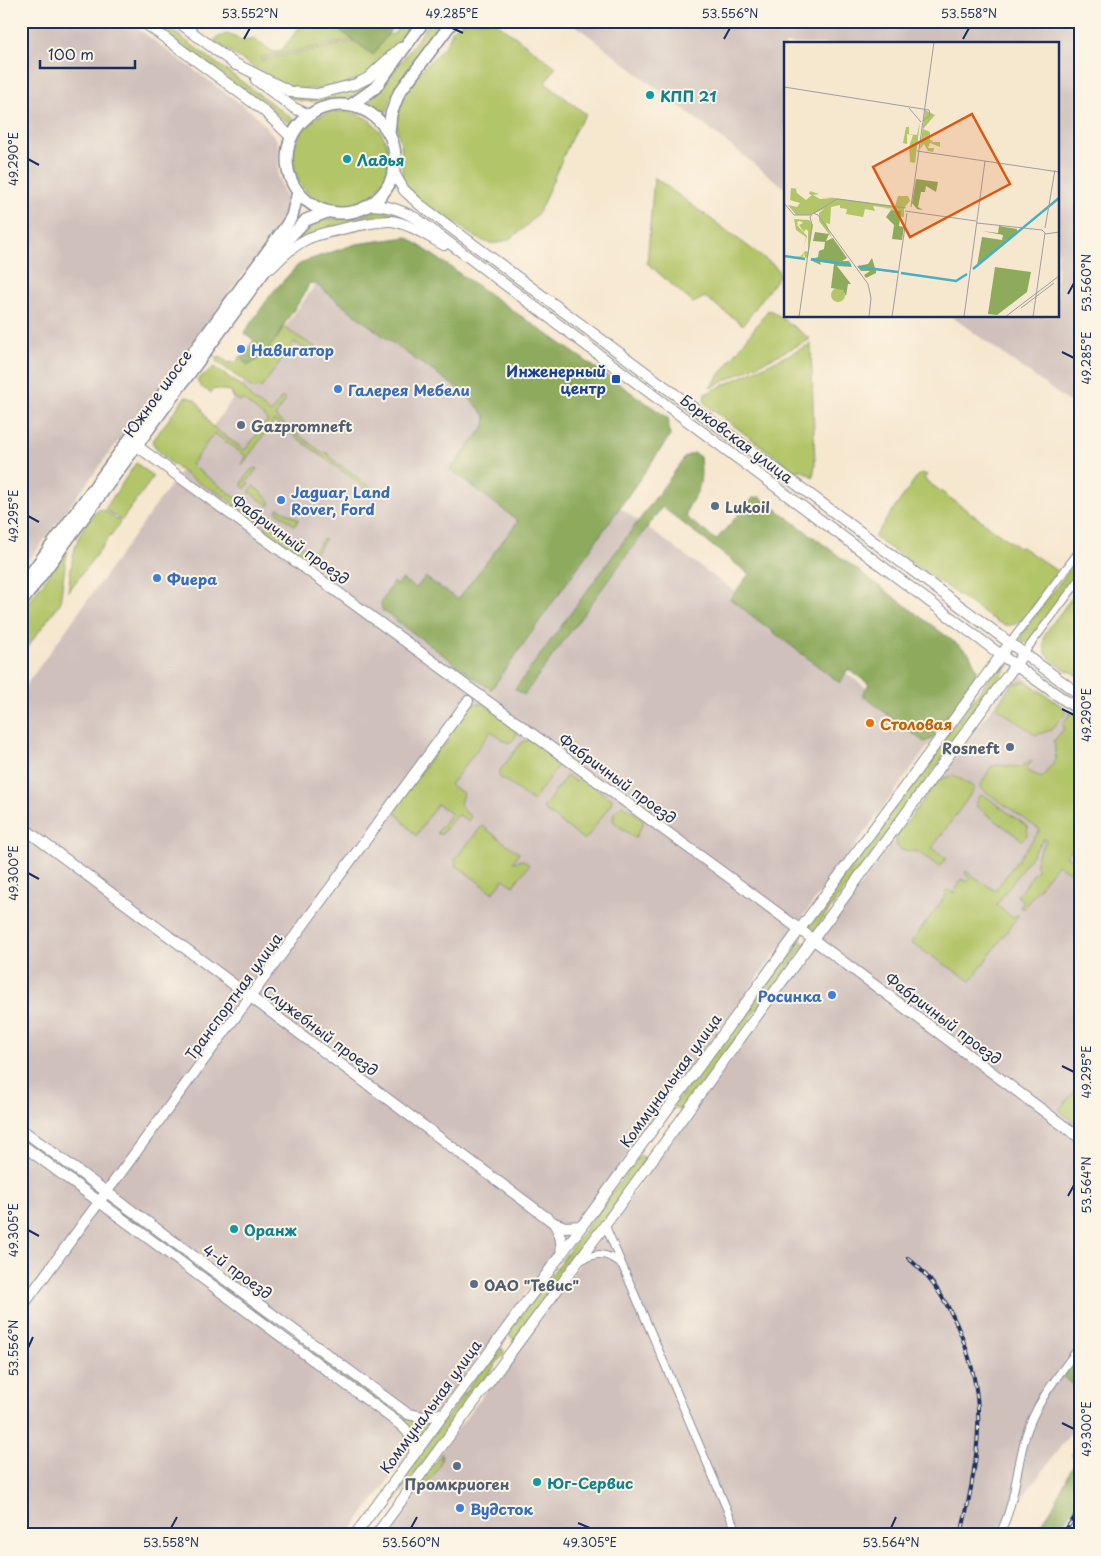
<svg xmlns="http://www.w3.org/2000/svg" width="1101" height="1556" viewBox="0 0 1101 1556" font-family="'Playpen Sans',sans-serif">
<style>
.industrial{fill:#cfc0bb}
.green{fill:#b3c569;stroke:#677a64}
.forest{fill:#8eaa5d;stroke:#546c5e}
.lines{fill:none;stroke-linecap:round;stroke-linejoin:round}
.street-casing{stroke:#888b96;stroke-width:9}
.secondary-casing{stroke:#888b96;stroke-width:12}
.primary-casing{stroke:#888b96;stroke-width:14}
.street{stroke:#fff;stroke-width:7}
.secondary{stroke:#fff;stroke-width:10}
.primary{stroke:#fff;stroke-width:11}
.rail-casing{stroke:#1b2f5e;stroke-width:4}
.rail{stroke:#fcf5e5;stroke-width:2;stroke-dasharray:5.5;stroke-linecap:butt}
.ticks{fill:none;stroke:#1b2f5e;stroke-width:2}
.culture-dot{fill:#0f9aa8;stroke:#fcf5e5;stroke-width:2}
.shop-dot{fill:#3f7fe0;stroke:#fcf5e5;stroke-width:2}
.transit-dot{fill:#1a4fb4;stroke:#fcf5e5;stroke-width:2}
.service-dot{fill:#5c6f8a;stroke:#fcf5e5;stroke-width:2}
.food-dot{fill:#e8710a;stroke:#fcf5e5;stroke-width:2}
.labels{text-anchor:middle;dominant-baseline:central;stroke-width:4;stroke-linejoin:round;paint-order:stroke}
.culture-label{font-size:15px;font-weight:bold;fill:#0d838f;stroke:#fcf5e5;text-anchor:start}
.shop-label{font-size:15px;font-weight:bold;fill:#366cbe;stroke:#fcf5e5;text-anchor:start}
.transit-label{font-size:15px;font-weight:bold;fill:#164399;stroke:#fcf5e5;text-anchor:end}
.street-label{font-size:15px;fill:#1b2f5e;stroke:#fcf5e5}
.service-label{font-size:15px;font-weight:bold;fill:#4e5e75;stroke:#fcf5e5;text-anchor:start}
.food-label{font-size:15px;font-weight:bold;fill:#c56008;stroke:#fcf5e5;text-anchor:start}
.inset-river{fill:none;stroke:#45afc4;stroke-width:2.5}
.inset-road{fill:none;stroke:#9e9da2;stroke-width:1}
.view{fill:#de5710;fill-opacity:0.15;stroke:#de5710;stroke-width:2.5}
.inset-edge{fill:none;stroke:#1b2f5e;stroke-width:2.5}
.neatline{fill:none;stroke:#1b2f5e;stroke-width:2}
.ticks-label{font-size:12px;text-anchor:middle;fill:#1b2f5e}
</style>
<rect width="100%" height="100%" fill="#fcf5e5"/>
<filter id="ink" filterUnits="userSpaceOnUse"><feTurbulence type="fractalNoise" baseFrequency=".02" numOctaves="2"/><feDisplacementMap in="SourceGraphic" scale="10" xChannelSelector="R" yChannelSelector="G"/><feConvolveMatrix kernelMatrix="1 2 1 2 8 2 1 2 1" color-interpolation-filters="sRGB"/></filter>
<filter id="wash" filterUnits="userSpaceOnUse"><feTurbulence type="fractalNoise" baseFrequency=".0096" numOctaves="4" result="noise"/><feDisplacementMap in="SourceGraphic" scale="20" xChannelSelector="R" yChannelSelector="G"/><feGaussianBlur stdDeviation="1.12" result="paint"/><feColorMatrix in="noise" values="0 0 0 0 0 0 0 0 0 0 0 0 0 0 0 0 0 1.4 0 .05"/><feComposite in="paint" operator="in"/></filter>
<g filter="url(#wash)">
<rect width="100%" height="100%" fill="#f6e7cf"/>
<g class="industrial">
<path d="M21,21H127L256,115L277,140L279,152L278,175L288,207L284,220L21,571Z"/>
<path d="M570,21H1080V410L951,316H1057V44H785V188Z"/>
<path d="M316,284L934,738L348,1535H21V692Z"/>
<path d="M1018,673L1080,719V1421L994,1535H379Z"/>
</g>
<g class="green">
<path d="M154,21H159L294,120L290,124L152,23Z"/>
<path d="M304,21H328L353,40L261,58V60L394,34L403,21H414L386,56L362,79L322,89H292L255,68L215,42L216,38L227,34L244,41L255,39L273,52L282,50Z"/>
<path d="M431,21H446L393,93L385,116L378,110L366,103L377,94Z"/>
<path d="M465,21H494L556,67L545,83L586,114L574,132L539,212C527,226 504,251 484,241C473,237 463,229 454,222L451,226L423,206L403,181L402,176C402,166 403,155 401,145C398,132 393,120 398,107C400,98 421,69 429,62C440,52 449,44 453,29Z"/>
<path d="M381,72C374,82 367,92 356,97C350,99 342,98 336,99C313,101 300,106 280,91L297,97Z"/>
<circle cx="341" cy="159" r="48"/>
<path d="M654,177L776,267L779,273L778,277L743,325L705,297L693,303L647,263Z"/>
<path d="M378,210C391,210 400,215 411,222L395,218L287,249L302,230L307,225L322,219L355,218Z"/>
<path d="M768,310L772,311L809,338V340L710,388Z"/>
<path d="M283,327L320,350L316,355L294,342L262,387L254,388L251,387L216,361V357L222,358L229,363L233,361L236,363L240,356L244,362L278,338Z"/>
<path d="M811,344L815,464L813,477L801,470L795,471L706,405L704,400L705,394Z"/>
<path d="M214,367L244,388L252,399L271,413L282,397L286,400L276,415V418L324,454L326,452L331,457V458L377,492L375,495L274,421L242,465L241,464L246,456L214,433L191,465L257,513L259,516L258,521C247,522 237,508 230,501C221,493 210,489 199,483C183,473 162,459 152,442L185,397C204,398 202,417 213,427C223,435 235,443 245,450L268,420L242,399L240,401L233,397L231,391L213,389L211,393L200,386L197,380Z"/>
<path d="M136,463L153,476L149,483L121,521L105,509Z"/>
<path d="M255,468L257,469L247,482L249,483L245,489L242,486C242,480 249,470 255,468Z"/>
<path d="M922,473L927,475L924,479L1019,548L1022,547L1057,571V575C1048,586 1027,619 1015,624C1008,627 1002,624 996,621L874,537L918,475Z"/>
<path d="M253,486L261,492L271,503L269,506L249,492Z"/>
<path d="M278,508L298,519L296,524L294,525L276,511Z"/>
<path d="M100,509L103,511L104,510L120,523L68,592C72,562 73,529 100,509Z"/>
<path d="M268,524H272L312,553L323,539L325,540L309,562L266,530V526Z"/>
<path d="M67,551L60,603L21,656V612Z"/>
<path d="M1080,555V575L1034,636L1026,643H1021V637L1024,631Z"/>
<path d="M1080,587V677C1060,666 1039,661 1045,633Z"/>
<path d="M1006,661L1009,665L955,741L940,744L1000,664Z"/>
<path d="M1025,681L1066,709V712L1051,730L1036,735L996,707L1012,685Z"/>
<path d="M476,703L483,704L518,728C517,735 515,740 508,743L491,731L450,785L463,793L460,804L464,811L471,816L468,821L459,815L455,817L441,835L437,833L451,813L437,804L416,836L395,812L396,807L439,747L445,745L449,740L446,738L467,708Z"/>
<path d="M1072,711L1080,717V850L1074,847L1066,856L1080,865V879L1057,864L1023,909L1020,907L1024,901L1017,896L1038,868L1036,867L1037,857L1046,840L1044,838L996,905L1013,918L1017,914L1018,916L971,981L911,943L947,894L945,892L947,890L954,893L962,879L967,882L970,878L965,874L966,871L995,891L1040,830L981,788V785L991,767L996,765L1021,767L1032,760L1026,770L1042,778L1056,759L1054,741L1064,729L1063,723Z"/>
<path d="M532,739L558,759L560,763L533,801L500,777L498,773L522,742Z"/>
<path d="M953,744L814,931L811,930L808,925L938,747Z"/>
<path d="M567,775L576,782L580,777L612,799L611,804L586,839H583L544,810V807Z"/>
<path d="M954,775L975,788L932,848L946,858L940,867L918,852L902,850L898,847L895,838L938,780Z"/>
<path d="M984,795L1028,827L1027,835L1022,840L976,806V801L979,796Z"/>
<path d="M622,805L643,819V824L635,838L616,824L613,820L614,813Z"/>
<path d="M482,826L519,853L513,862L523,860L529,865L513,886L504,879L493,893L456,865L455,859Z"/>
<path d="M798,940L802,941L804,945L682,1112L673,1106Z"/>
<path d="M1079,1086L1080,1087V1126L1059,1110Z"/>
<path d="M640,1155L644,1157L645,1164L515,1339L512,1338L508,1333Z"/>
<path d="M118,1208L232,1293L233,1295L115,1212Z"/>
<path d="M251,1308L254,1309L402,1417L420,1422L435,1420L424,1435L411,1429Z"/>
<path d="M499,1348L503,1349L504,1353L379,1523L376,1522L373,1516L497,1349Z"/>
<path d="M442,1453C442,1466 432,1483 418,1485Z"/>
</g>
<g class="forest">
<path d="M328,21H397L373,55Z"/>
<path d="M407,237L668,418L670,436L491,690L382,610L381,603L393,582L397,585L402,579L416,588L425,577L458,599L518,521L450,469L485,426L486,417C466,389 432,372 405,352C374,330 345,307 316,284L309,283C304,298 295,307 287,320C275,340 270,353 249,365L244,362L242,357L254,340L244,333L272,293L297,266L305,261L356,244Z"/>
<path d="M694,453L700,457C701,467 702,480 698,490C694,500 686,506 686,517L716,540L753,498L760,497L969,653L977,669L974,682L934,738L924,742L862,695L869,684L848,669L840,683L730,599L749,574L662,507L524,695L515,689L686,456Z"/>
<path d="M1080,1354V1391L1063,1377Z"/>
<path d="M1080,1444V1500L1055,1535H1034L1052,1508L1075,1461L1072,1454Z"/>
</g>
</g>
<g filter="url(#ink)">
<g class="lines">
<defs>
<g id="street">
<path d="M1010,643L1080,550"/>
<path d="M1024,653L1080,579"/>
<path d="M605,1225L738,1535"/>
<path d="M580,1261C595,1253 606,1251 620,1264"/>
<path d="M999,1535C1015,1505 1016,1470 1025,1438C1034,1404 1059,1375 1080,1346"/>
</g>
<g id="secondary">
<path d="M142,21L263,110L291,137"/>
<path d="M177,21L236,65"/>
<path d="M232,62L291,92L317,94L356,84L368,78L400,48"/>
<path d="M256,80L294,108L309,115"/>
<path d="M394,173L404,190L419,204L1080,695"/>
<path d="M369,205C387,205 400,210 416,218L1001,655L1080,711"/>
<path d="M271,268C282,257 293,246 307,239C319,233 378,220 391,221C409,223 427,236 444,245"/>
<path d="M137,446L748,891L1080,1138"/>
<path d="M21,826L554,1223L565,1227L582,1226"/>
<path d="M21,1129L408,1414L423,1417L445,1413"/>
<path d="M21,1144L401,1425C410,1433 416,1442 414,1455"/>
<path d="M554,1223C560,1234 563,1242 561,1255"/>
<path d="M21,1308L468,701"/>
<path d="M355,1535L1010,643"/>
<path d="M376,1535L605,1225L725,1059L1024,653"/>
</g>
<g id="primary">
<circle cx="341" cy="159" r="54"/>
<path d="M351,105L375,88L424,21"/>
<path d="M389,133L391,114L399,93L453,21"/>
<path d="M21,587L286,226L292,216L298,192"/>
<path d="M21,603L288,239L306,220L327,212"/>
</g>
</defs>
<use href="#street" class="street-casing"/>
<use href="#secondary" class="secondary-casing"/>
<use href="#primary" class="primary-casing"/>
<use href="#street" class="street"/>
<use href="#secondary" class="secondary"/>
<use href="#primary" class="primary"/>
<defs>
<g id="rail">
<path d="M908,1258C954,1295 981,1371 978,1429C977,1464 969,1501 961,1535"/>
<path d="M1062,1535L1080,1510"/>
</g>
</defs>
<use href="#rail" class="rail-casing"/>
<use href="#rail" class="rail"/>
</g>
</g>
<path class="ticks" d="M452,28L463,33M244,39L250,28M724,39L730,28M963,39L969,28M28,159L39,165M1068,294L1074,283M1062,352L1074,358M28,516L39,522M1062,709L1074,715M28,873L39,879M1062,1066L1074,1072M1068,1196L1074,1185M28,1230L39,1236M28,1348L33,1337M1062,1423L1074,1429M578,1523L590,1528M171,1528L177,1517M411,1528L417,1517M891,1528L896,1517"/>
<g class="culture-dot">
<circle cx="650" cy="95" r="5"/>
<circle cx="347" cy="159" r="5"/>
<circle cx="234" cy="1229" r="5"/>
<circle cx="537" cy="1482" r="5"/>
</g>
<g class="shop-dot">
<circle cx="241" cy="349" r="5"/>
<circle cx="338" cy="389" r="5"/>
<circle cx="281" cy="500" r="5"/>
<circle cx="157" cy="578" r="5"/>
<circle cx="832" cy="995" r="5"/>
<circle cx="460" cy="1508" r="5"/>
</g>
<rect class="transit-dot" x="611" y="374" width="10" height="10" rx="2.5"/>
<g class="service-dot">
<circle cx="241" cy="425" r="5"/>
<circle cx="715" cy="506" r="5"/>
<circle cx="1010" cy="747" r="5"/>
<circle cx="474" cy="1284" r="5"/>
<circle cx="457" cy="1466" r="5"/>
</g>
<circle class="food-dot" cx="870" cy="723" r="5"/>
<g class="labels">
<g class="culture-label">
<text x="660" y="95">КПП 21</text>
<text x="357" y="159">Ладья</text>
<text x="244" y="1229">Оранж</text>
<text x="547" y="1482">Юг-Сервис</text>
</g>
<g class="shop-label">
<text x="251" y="349">Навигатор</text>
<text x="348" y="389">Галерея Мебели</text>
<text x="291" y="491">Jaguar, Land<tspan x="291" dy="17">Rover, Ford</tspan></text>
<text x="167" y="578">Фиера</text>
<text x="822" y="995" text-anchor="end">Росинка</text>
<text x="470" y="1508">Вудсток</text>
</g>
<g class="transit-label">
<text x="606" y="370">Инженерный<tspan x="606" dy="17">центр</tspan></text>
</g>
<g class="street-label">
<text transform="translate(157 393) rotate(-54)">Южное шоссе</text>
<text transform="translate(737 438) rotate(37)">Борковская улица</text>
<text transform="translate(291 539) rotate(36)">Фабричный проезд</text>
<text transform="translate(618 778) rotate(36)">Фабричный проезд</text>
<text transform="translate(233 996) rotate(-54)">Транспортная улица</text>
<text transform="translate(944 1018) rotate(37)">Фабричный проезд</text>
<text transform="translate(321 1030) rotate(37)">Служебный проезд</text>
<text transform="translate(670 1080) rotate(-54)">Коммунальная улица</text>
<text transform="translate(238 1271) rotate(36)">4-й проезд</text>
<text transform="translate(430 1406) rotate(-54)">Коммунальная улица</text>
</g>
<g class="service-label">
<text x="251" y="425">Gazpromneft</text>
<text x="725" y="506">Lukoil</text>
<text x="1000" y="747" text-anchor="end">Rosneft</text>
<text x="484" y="1284">ОАО "Тевис"</text>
<text x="457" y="1483" text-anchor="middle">Промкриоген</text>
</g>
<g class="food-label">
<text x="880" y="723">Столовая</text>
</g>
</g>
<g transform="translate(784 42)">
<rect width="275" height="275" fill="#f6e7cf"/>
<path d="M141,68L151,73L139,87L146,90V98L150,99L146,100H156V105L146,101L144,106H150L149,110L144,109L140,102L136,107ZM136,80L131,121L126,120L125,105L129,93L123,92V102L119,101L122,85H125V92L133,93ZM7,146L15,147H12L13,151L22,158L28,153L25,152L26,149L35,152L29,153L36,157L48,156L36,154L111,164L114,154H124L126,159L120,166V175H116L115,169L98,166L118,168L89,164L91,169L81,167L79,175L62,172L63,167L56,166V163L47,165L46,182L42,181L48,196L35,179V171L40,167L26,173H12L4,163L13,165L16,161L6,158ZM10,177L25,178L29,183L15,274L24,215L21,216L20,210L19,215L11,214H17L21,209L24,210V189L22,187L20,190L15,183L19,181L16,179L11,178L16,179L13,180L14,182L13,183L23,194L20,204L22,195L12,188ZM47 253a7 7 0 1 1 14 0a7 7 0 1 1-14 0Z" fill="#b3c569"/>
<path d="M132,137L154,140L152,150L142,144L141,150H137L134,165L139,168L133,167L128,161ZM107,168L117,169L115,184L120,185L118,198L108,197L110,183L102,175ZM215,184L233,187V190L193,224L198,195L218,198L219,193L198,189L214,191ZM31,190L45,192L42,199L49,196L63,216L58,219H65L68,225L53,224L67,242H64L62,254L59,248L47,246L50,222L36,220L37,223L26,218L34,215L35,209L40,207L41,200L29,199ZM88,216L91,226L114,231L92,228V231L82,236L80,233L86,229H77L73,224L84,222ZM211,225L247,230L243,250L213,273L204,272Z" fill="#8eaa5d"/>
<path class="inset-river" d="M0,214L21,217M27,217L67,223M75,225L114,230M189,227L275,156M117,231L172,239L183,232"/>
<path class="inset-road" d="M0,45L145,68L146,73L139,79M125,66L137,80M133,109L275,130M0,161L10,173H27M127,165L150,0M121,169L192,179M30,171L53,157L122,166M34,173L84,242L87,256L85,275M193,181L258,188L262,192L275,190M261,186L271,128M237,266L270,241M15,275L28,183L26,175L29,171L34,173M108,275L123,171M180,275L201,119M221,275L275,234M249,275L261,191"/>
<path class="view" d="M188,72L226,142L126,195L89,125Z"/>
<rect width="275" height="275" class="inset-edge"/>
</g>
<rect width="1101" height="1556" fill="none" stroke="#fcf5e5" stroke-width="55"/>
<path d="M40 60v8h95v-8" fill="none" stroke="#1b2f5e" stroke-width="2.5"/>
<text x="48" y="60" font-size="15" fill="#1b2f5e" stroke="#fcf5e5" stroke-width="4" paint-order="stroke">100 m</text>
<rect x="28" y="28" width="1046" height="1500" class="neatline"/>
<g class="ticks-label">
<text x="250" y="18">53.552°N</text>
<text x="452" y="18">49.285°E</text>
<text x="730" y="18">53.556°N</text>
<text x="969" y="18">53.558°N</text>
<text transform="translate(14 159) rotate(-90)" y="4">49.290°E</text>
<text transform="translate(1087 283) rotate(-90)" y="4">53.560°N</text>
<text transform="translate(1087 358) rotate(-90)" y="4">49.285°E</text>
<text transform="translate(14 516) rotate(-90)" y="4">49.295°E</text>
<text transform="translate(1087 715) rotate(-90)" y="4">49.290°E</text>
<text transform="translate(14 873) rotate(-90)" y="4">49.300°E</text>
<text transform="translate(1087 1072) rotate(-90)" y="4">49.295°E</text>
<text transform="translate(1087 1185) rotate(-90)" y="4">53.564°N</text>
<text transform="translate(14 1230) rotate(-90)" y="4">49.305°E</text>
<text transform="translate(14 1348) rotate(-90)" y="4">53.556°N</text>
<text transform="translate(1087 1429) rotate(-90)" y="4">49.300°E</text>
<text x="171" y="1547">53.558°N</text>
<text x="411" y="1547">53.560°N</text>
<text x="590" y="1547">49.305°E</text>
<text x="891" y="1547">53.564°N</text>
</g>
</svg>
